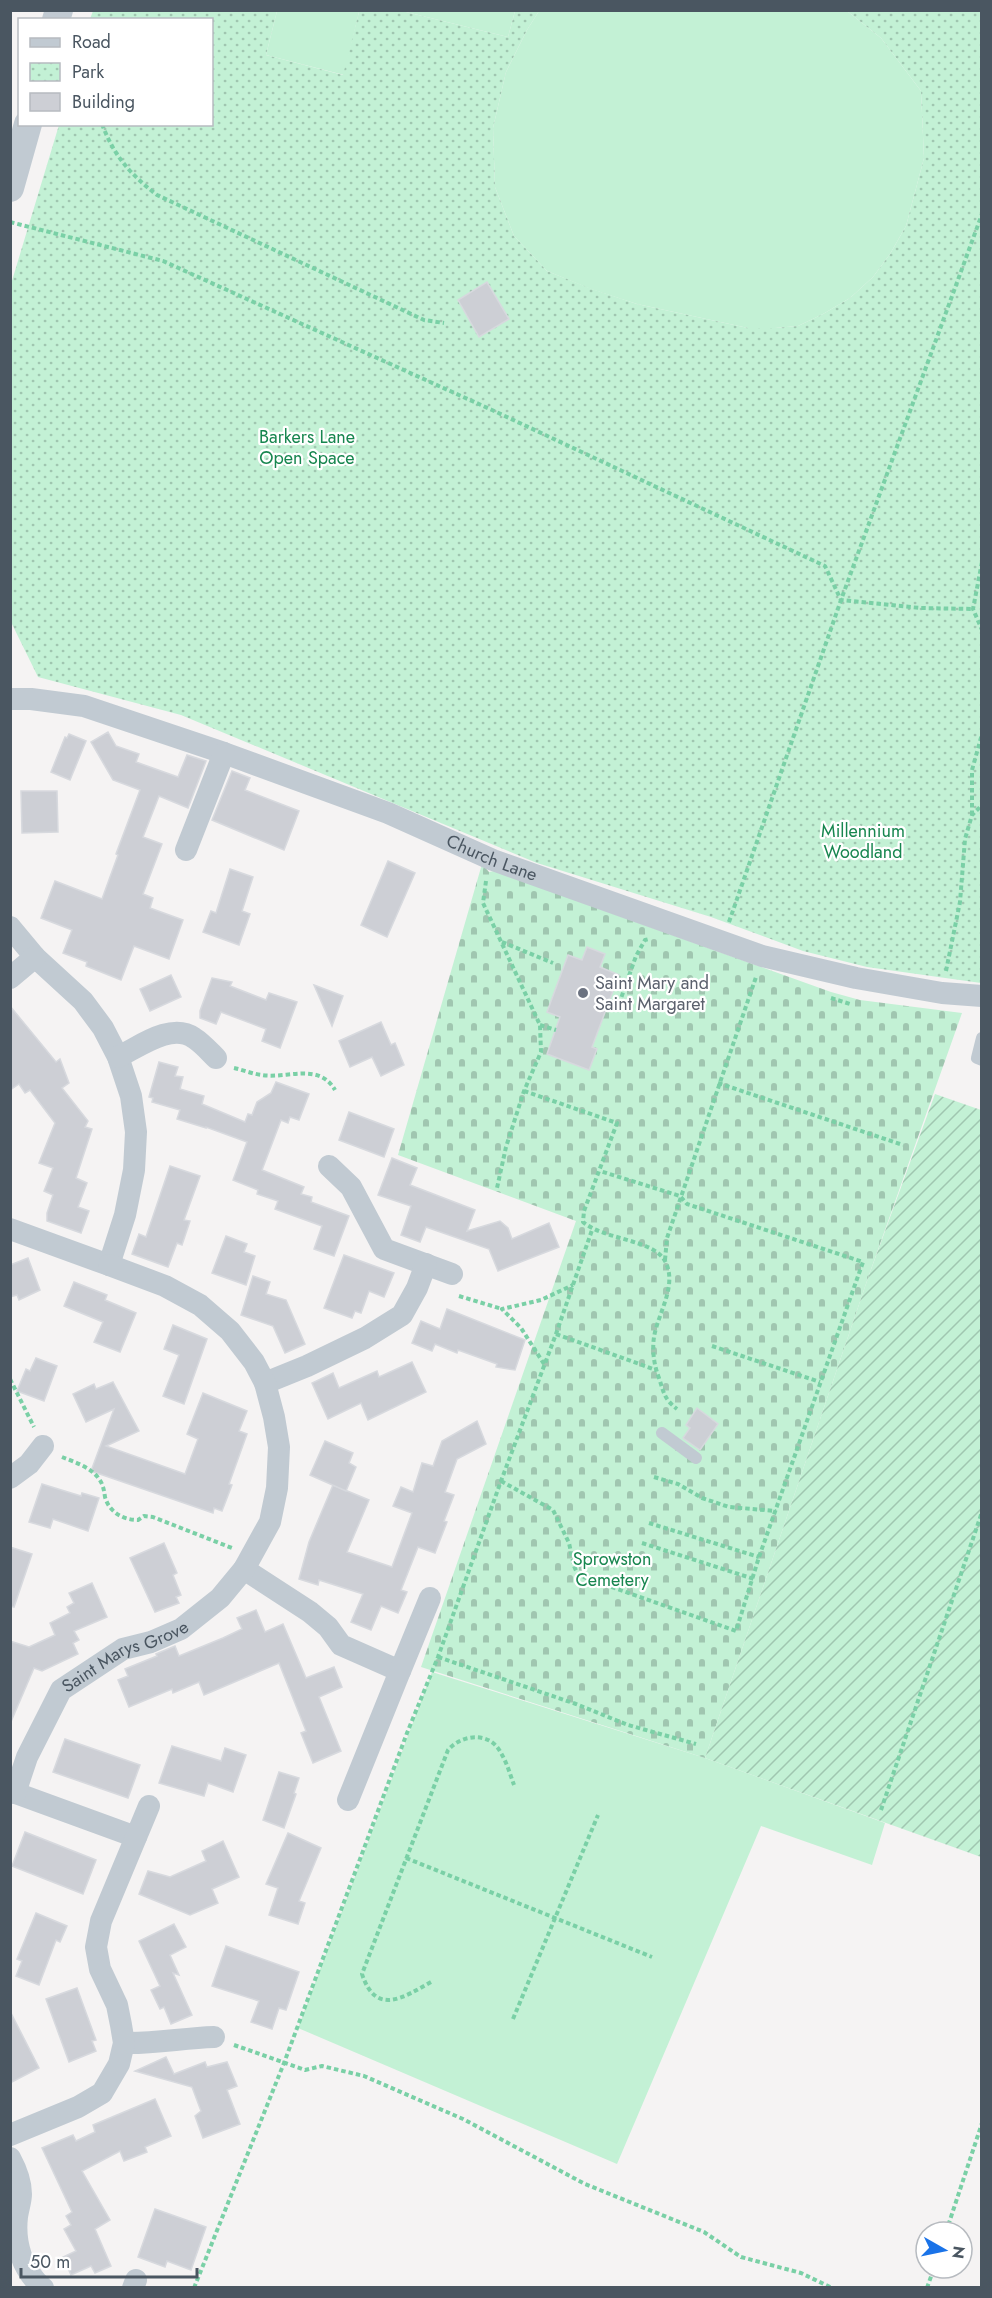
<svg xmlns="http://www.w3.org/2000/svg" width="992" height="2298" viewBox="0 0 992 2298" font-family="Jost,sans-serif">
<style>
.grass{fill:#c3f1d5}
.cemetery{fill:url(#cemetery-stones)}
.park{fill:url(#park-dots)}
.garden{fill:url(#garden-furrows)}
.building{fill:#cdcfd5;stroke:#d7d9de;stroke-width:1.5}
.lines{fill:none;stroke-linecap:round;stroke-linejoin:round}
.path{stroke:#7ad0a6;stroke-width:4;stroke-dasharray:4.5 3;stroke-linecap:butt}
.service{stroke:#c1cad2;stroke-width:12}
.minor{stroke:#c1cad2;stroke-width:22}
.tertiary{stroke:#c1cad2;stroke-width:28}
.worship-dot{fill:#6b7280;stroke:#fff;stroke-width:2}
.labels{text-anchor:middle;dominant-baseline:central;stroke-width:4.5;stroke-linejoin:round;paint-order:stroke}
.park-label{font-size:18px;fill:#17864f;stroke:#fff}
.street-label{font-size:18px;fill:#4a5661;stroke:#fff}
.worship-label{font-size:18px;fill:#5b616d;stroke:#fff;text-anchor:start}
</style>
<defs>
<pattern id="cemetery-stones" width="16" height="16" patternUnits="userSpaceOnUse" patternTransform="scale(1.5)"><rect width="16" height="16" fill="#c3f1d5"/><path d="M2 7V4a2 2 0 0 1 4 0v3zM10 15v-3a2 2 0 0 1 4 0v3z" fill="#a0c6b0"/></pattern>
<pattern id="park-dots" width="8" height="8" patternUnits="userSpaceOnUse" patternTransform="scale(1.5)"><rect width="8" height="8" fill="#c3f1d5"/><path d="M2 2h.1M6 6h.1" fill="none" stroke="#a0c6b0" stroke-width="1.8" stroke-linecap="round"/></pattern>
<pattern id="garden-furrows" width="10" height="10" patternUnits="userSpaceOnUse" patternTransform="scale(1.5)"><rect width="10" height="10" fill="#c3f1d5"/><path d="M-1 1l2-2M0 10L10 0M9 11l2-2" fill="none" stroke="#a0c6b0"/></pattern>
</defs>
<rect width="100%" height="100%" fill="#f5f3f3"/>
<g class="grass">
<path d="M355,10L359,12L344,75L266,55L277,11Z"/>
<path d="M402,11H515L508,37Z"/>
<path d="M539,11H847L881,38L921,91L924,158L906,226L890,254L873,277L850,298L823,314L798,326L775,328H748L637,304L591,289L547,271L514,236L495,187L493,128L506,72L527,30Z"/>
<path d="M432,1672L705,1758L885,1823L872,1865L761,1826L617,2164L298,2028Z"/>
</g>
<path class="cemetery" d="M482,864L489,872L494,871L831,992L860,1000L962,1013L869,1275L705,1758L421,1667L576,1221L398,1155Z"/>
<path class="park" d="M93,11H277L266,55L343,75L359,12L355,11H402L508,37L515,11H539L527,30L506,72L493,128L495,187L514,236L547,271L592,289L637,304L748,328H775L798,326L823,314L850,298L873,277L890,254L906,226L924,158L921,91L881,38L847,11H981V983L867,967L803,951L711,917L537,863L181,715L38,677L11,622V284L59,125L212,124V20L90,19Z"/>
<path class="garden" d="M935,1094L981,1110V1857L705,1758L869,1275Z"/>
<g class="building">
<path d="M487,282L509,319L479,337L458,300Z"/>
<path d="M108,732L116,746L139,754L136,762L178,777L187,755L206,761L188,808L159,796L143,837L162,844L143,894L153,898L150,908L183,920L169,959L134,946L121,980L86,966L87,962L63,953L72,930L41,918L55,881L102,899L118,855L116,854L140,790L113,780L91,742Z"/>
<path d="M69,734L86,741L70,780L51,772L65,737L67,738Z"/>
<path d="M232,771L250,778L245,790L299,811L284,850L212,820Z"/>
<path d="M21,791H57L58,832L22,833Z"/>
<path d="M388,861L415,873L387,937L361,925Z"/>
<path d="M230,869L253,877L242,911L250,914L239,945L203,932L211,911L216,913Z"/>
<path d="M587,947L605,954L600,967L619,975L592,1047L597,1049L589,1070L547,1054L560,1017L547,1012L568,955L582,960Z"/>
<path d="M171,975L181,997L150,1011L140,989Z"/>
<path d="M212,978L232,982L230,986L266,1000L269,993L297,1002L280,1048L262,1041L266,1029L221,1012L216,1024L200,1018V1011Z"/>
<path d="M314,985L343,996L332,1026Z"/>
<path d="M10,1006L56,1062L60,1059L69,1083L62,1088L88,1121L85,1127L92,1129L76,1178L87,1183L78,1207L89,1211L81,1233L47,1221V1213L53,1195L44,1191L53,1168L39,1163L55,1123L30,1090L25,1093L19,1084L10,1090Z"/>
<path d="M381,1022L391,1045L395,1043L404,1065L381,1076L372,1057L350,1067L339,1041Z"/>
<path d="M159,1062L178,1067L175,1076L183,1077L180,1089L204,1096L202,1104L245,1122L248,1114L252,1115L257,1102L271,1093L276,1082L309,1094L299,1120L290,1117L288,1123L281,1120L262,1170L304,1187L301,1194L312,1197L311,1202L349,1216L334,1256L314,1249L322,1226L275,1209L278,1201L257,1194L258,1190L233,1180L247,1142L206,1127V1128L177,1119L180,1110L152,1102L153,1098L149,1097Z"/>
<path d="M349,1112L394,1129L384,1157L339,1140Z"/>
<path d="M392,1158L417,1168L410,1185L475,1210L467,1231L500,1221L508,1228L512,1239L549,1223L559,1247L498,1271L489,1249L426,1227L420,1242L401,1235L411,1206L378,1195Z"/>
<path d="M170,1166L200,1176L184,1220L190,1221L182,1245L177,1243L168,1267L132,1254L139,1234L146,1237Z"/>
<path d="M226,1236L247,1244L244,1252L255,1256L246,1285L212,1273Z"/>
<path d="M344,1255L394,1273L384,1297L369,1291L361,1313L355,1311L352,1318L324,1308Z"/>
<path d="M28,1258L40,1290L19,1300L17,1295L10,1297V1265Z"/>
<path d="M253,1276L270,1282L266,1294L286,1300L305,1344L285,1353L273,1326L241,1315Z"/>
<path d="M74,1282L107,1295L105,1300L136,1313L120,1352L94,1342L103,1322L64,1306Z"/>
<path d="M447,1309L525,1340L515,1370L496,1367L497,1364L458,1350L457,1353L435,1344L432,1351L412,1343L421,1321L440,1329Z"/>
<path d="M173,1325L207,1339L184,1404L163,1396L179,1355L164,1349Z"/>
<path d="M36,1358L57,1366L44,1401L17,1391L26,1369L30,1371Z"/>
<path d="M412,1362L426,1392L368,1420L361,1403L328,1419L312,1383L333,1373L339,1388L377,1371L379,1377Z"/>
<path d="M113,1382L139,1431L106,1446L185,1474L198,1439L187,1434L203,1393L247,1411L239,1431L247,1434L229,1484L232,1485L222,1511L214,1508L213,1513L91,1471L114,1409L86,1422L73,1394L94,1384L96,1389Z"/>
<path d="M697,1408L718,1424L700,1450L683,1438L690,1428L686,1425Z"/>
<path d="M477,1421L486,1444L457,1459L445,1492L454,1495L444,1521L447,1522L435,1553L418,1547L401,1590L407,1592L398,1613L381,1606L371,1630L351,1622L363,1594L319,1580L318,1585L299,1579L309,1542L333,1485L369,1500L347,1552L392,1567L412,1513L393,1506L401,1487L413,1492L422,1463L433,1466L442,1441Z"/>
<path d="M325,1441L353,1453L349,1463L356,1467L346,1491L310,1475Z"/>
<path d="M42,1484L81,1496L82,1493L99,1498L88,1531L53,1519L50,1528L29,1522Z"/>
<path d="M164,1543L177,1573L173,1575L181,1595L176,1597L179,1603L155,1612L130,1558Z"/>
<path d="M10,1547L32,1554L14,1607L10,1606Z"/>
<path d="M92,1583L107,1617L74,1631L79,1640L73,1643L78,1654L42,1671L34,1668L10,1724V1641L29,1647L55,1635L50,1623L70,1613L67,1607L74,1603L69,1593Z"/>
<path d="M256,1610L265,1632L283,1624L306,1678L334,1667L342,1687L319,1697L341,1751L313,1763L301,1733L306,1731L279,1663L204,1695L199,1682L173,1693L172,1689L129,1707L118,1680L128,1676L125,1669L157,1656L156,1654L175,1646L179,1656L223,1638L242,1629L237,1618Z"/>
<path d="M65,1739L140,1765L128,1798L53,1772Z"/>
<path d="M172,1746L221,1761L225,1748L246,1755L233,1792L208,1783L204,1796L159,1783Z"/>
<path d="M279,1772L299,1778L294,1793L296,1794L284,1828L263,1820Z"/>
<path d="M25,1832L96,1860L83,1894L12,1866Z"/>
<path d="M288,1833L321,1848L299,1901L305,1903L298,1924L269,1915L278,1888L266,1884Z"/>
<path d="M223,1841L239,1877L212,1889L218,1903L190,1915L139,1894L148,1871L170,1877L206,1861L202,1851Z"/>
<path d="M36,1913L67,1926L60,1942L56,1940L39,1985L16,1976L22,1961L17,1959Z"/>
<path d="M174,1924L186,1947L170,1955L179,1975L173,1973L192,2015L171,2024L164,2007L160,2009L151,1990L160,1986L139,1941Z"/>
<path d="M226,1946L299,1972L286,2010L279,2008L272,2029L251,2022L259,2001L212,1986Z"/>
<path d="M77,1988L96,2040L92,2041L96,2051L69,2062L46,1999Z"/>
<path d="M10,2011L39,2068L10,2083Z"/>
<path d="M166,2057L174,2074L205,2062L207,2067L227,2062L237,2086L227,2090L240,2124L203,2138L195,2116L201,2111L192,2087L135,2071Z"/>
<path d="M155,2099L171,2136L145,2147L147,2152L124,2161L120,2151L82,2171L110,2220L95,2229L111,2266L95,2273L91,2266L71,2275L63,2257L76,2251L64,2229L71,2225L66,2216L72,2212L42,2148L73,2135L76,2141L95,2132L93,2125Z"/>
<path d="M155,2209L206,2227L191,2270L167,2261L165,2267L138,2257Z"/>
</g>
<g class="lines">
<g class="path">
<path d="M102,124C114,156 130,174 157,195L424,320L444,323"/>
<path d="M10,222L163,261L492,410L825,566L841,600L920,608L973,609"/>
<path d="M982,562L973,609L982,630"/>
<path d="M972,815V770L982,734"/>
<path d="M486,881L483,903L540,1025L541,1052L524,1091L506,1147L497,1188"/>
<path d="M729,922L841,600L982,214"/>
<path d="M502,942L553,963"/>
<path d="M946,971L960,902L965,839L972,815L982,805"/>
<path d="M831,998L850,1004"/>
<path d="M619,1004L636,956L645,940L649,939"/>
<path d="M540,1025L556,1030"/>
<path d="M234,1068C243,1070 253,1074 262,1075C287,1079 319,1062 335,1090"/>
<path d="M718,1083L903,1145"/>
<path d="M524,1091L617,1123L584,1211L583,1222C604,1240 653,1239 665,1261C678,1285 658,1313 654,1337C652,1351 654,1365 659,1378C664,1393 664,1399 677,1409"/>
<path d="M665,1260L667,1238L756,977"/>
<path d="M459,1296L502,1309"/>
<path d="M556,1334L656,1370"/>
<path d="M712,1346L820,1382"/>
<path d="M544,1364L521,1328L502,1309L541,1300L573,1285"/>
<path d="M10,1379L34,1427"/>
<path d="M62,1457C74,1462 91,1467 99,1479C103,1484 104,1490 105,1497C109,1512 123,1520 138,1520L144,1516L153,1517L232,1548"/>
<path d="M654,1477L678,1484L702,1498L729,1507L776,1511"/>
<path d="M501,1481L553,1510L569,1543L574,1566L578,1575L736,1631L759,1557L863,1262L687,1204L680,1196L600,1171"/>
<path d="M649,1523L759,1557"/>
<path d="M642,1543L754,1579"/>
<path d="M438,1657L576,1704L628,1725L696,1744"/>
<path d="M881,1810L982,1512"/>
<path d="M406,1858L652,1957"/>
<path d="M431,1982C404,1997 376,2017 362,1974L448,1750C462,1734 490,1731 501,1753C507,1763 510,1774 514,1785"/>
<path d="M513,2019L598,1815"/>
<path d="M234,2045L305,2070L322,2066L364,2076L463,2119L585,2184L704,2232L741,2257L801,2273L832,2288"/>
<path d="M946,2232L982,2123"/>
<path d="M194,2288L284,2063L407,1733L438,1657L501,1481L556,1334L592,1230"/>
<path d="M927,2288L934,2268"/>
</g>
<g class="service">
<path d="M982,1038L977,1058L982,1060"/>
<path d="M662,1433L696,1458"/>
</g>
<g class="minor">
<path id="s1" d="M10,699H31L84,706L224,753L388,813L493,860L762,956L856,978L942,993L982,996"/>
<path d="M186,850L224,753"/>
<path d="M10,927L35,957L83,1001L103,1028L118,1057L131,1096L136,1132L134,1170L125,1215L109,1265L10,1229"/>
<path d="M10,978L35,957"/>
<path d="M118,1057C139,1047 171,1022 194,1038C202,1043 209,1051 216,1058"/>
<path d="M329,1166L351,1187L384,1249L452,1274"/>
<path d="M265,1383L307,1366L365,1338L402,1315L417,1288L426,1264"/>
<path d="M10,1478L29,1464L43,1446"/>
<path d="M244,1569L310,1612L328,1627L341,1645L400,1671L348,1800"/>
<path d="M400,1671L430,1598"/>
<path d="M10,1791L136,1837"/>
<path id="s2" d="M15,1793L27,1757L61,1690L123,1649L151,1642L181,1629L220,1598L244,1569L270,1522L277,1488L279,1447L274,1417L265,1383L254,1362L230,1331L200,1305L165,1286L109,1265"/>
<path d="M124,2043C154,2044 183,2038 214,2037"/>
<path d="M10,2135L78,2107L102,2093L119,2064L124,2043L121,2025L117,2005L100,1969L96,1947L101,1921L149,1806"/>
<path d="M10,2158C16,2169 21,2182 21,2194C21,2201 18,2209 17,2217C14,2243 22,2270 43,2288"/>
<path d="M133,2288L136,2280"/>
</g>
<g class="tertiary">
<path d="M56,20L59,10"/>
<path d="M10,188L28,124"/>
</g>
</g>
<circle class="worship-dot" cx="583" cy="993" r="6"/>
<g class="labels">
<g class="park-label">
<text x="307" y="437">Barkers Lane<tspan x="307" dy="21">Open Space</tspan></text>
<text x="863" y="831">Millennium<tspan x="863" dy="21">Woodland</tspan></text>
<text x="612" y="1559">Sprowston<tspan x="612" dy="21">Cemetery</tspan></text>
</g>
<g class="street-label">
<text stroke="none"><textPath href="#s1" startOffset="510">Church Lane</textPath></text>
<text stroke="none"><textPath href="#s2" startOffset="186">Saint Marys Grove</textPath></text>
</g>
<g class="worship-label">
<text x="595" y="983">Saint Mary and<tspan x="595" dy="21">Saint Margaret</tspan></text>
</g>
</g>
<rect width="992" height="2298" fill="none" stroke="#4a5661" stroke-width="24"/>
<rect x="18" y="18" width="195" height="108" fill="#ffffff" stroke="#b7bbc0" stroke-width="1.5"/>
<rect x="30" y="38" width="30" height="9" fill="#c1cad2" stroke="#b7bbc0" stroke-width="1.5"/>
<text x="72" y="48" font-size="18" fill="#4a5661">Road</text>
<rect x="30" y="63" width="30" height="18" fill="url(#park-dots)" stroke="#b7bbc0" stroke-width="1.5"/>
<text x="72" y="78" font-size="18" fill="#4a5661">Park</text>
<rect x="30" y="93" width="30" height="18" fill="#cdcfd5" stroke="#b7bbc0" stroke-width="1.5"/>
<text x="72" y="108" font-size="18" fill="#4a5661">Building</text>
<g transform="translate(944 2250) rotate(99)"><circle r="28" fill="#ffffff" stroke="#b7bbc0" stroke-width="1.5"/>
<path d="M0-4.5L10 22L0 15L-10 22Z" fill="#1a73e8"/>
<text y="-9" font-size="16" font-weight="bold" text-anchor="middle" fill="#4a5661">N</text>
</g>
<path d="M21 2268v9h176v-9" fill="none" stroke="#4a5661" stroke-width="3"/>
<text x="30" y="2268" font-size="18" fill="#4a5661" stroke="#ffffff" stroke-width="4.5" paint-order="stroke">50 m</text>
</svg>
